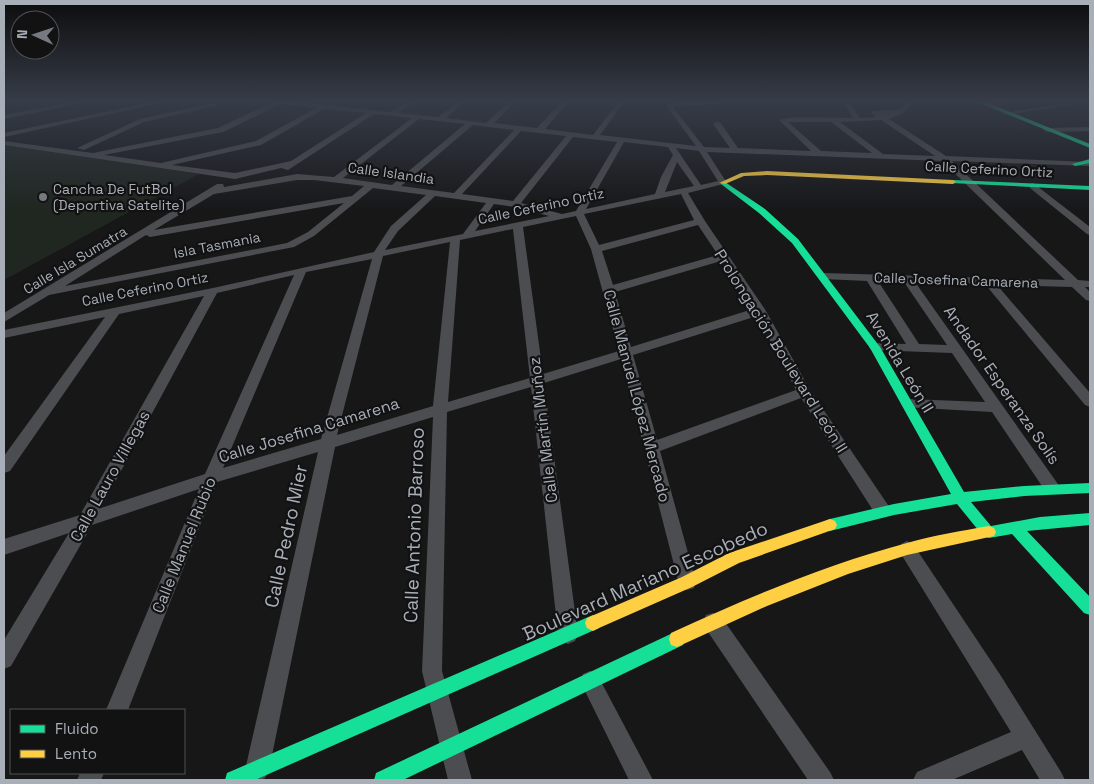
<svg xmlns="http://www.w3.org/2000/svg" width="1094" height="784" viewBox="0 0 1094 784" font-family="'Space Grotesk',sans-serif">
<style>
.green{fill:#202620}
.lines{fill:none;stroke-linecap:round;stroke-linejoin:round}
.street{fill:#4c4d50;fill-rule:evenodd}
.fast{fill:#16e098;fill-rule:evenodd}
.slow{fill:#ffcf43;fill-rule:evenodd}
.poi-dot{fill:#767a80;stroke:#121213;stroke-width:2}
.labels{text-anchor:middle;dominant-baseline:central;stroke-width:4.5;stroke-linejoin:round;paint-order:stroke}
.far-street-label{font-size:14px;fill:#a9afb8;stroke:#121213}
.far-poi-label{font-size:14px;fill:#a9afb8;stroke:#121213;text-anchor:start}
.street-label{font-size:16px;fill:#a9afb8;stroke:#121213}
.near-street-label{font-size:19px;fill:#a9afb8;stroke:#121213}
</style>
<rect width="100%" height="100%" fill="#171718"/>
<path class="green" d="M4,145L199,174L4,280Z"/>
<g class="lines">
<g class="street">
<path d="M78,101H92L4,119V115Z"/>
<path d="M157,101H170L4,137V133Z"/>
<path d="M272,101H294L391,112L408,101H416L399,113L438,117L459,101H466L446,118L486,123L510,101H517L494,123L537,128L562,101H569L545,129L593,135L619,101H625L600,135L696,146L667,107V105L677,101H731L728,103L673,107L704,147L730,148L713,124L717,122H720L738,148L811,151L780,121V119L797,117L853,118L843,101H849L860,118L876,117L872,113V111L898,110L909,101H916L903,113L889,119L946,156L1090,162V166L952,161L1078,280L1090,281V287H1085L1090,292V301L1086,300L1072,287L997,285L1090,393V407L1085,405L985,284L915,282L1060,487L1058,492L1052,493L1046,492L992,412L903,407L901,404L903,401L908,399L985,402L952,353L871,350L869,347L871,344L875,343L906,344L867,281L823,279L818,276L823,273L1065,280L942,161L707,152L727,183L688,193L705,221L766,311L810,390L888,505L890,510L888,515L882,517L876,515L801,398L660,451L696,582L694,588L687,590L680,588L621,359L544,383L578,634L575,641L568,644L561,641L558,634L531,387L447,412L442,671L472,780H448L422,671L433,417L335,447L269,770L265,778L260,780L249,778L245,770L318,452L217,482L128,710H106L199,489L92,525L11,666L4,669V640L69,533L4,555V539L80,515L204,296L119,314L10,471L4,473V456L105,317L4,338V330L213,288L374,252L391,226L426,195L373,188L314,236L294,247L49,295L4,322V313L217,184H223L224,187L297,174L334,177L412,118L374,114L288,170L281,168L235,179L4,145V141L93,153L218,128L273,102ZM281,104L316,108L256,141L161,163L104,155L223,132ZM324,109L366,113L291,161L235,173L172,165L261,145ZM419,119L465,124L392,185L343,178ZM881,120L935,156L883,154L840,122ZM788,122H831L872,153L821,151ZM473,125L514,130L454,193L401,186ZM521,131L566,136L513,201L462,194ZM573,137L617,142L576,211L562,214L521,203ZM624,142L668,147L673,155L661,177L655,194L586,209ZM676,148L699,151L718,181L701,185ZM677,162L694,186L665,192ZM297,180H314L364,186L352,196L154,230L214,194ZM681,194L694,220L599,245L584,214ZM435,196L486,203L463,234L385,250L398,231ZM344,203L308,232L287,243L65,286L146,235L150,237ZM494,204L515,207L549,216L475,231ZM576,216L591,249L619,351L543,374L523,227ZM698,225L718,255L613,285L602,251ZM513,229L530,378L448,402L460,240ZM450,242L433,406L337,435L383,256ZM372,259L321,439L223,468L306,272ZM721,261L753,309L631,347L615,292ZM294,275L205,474L101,508L217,293ZM878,281L904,282L947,345L919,344ZM757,316L796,390L657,440L633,355Z"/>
<path d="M1058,101H1065L1069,105L1006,115L1003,113L1060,104Z"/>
<path d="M214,103L216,104V106L144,122L84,150L77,148L140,119Z"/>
<path d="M1090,127V131L1047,132L1043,130L1047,128Z"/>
<path d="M1033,183L1090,227V235L1087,234L1030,188V184Z"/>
<path d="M907,541L913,544L1001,676L1061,772L1065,780H1040L1022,750L952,780H913L917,772L1011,732L901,554L898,549L901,544Z"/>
<path d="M713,613L720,615L830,772L834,780H808L706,629L703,622L706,615Z"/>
<path d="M590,671L597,674L653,780H629L580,681L583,674Z"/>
<path d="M80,773H104L101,780H77Z"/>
</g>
<g class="fast">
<path d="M975,101H983L1090,144V148Z"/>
<path d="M1090,159V163L1075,166L1072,164Z"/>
<path d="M953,180L1090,186V190L951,183L950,182Z"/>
<path d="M721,182H725L765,209L798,239L880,347L964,492L1024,486L1090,483V493L1024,496L971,502L991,526L1040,517L1090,513V525L1027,531L1090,597V615L1084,613L1012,534L989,538L983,536L957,504L894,515L830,531L825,529L823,525L825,521L830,519L894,504L951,494L870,348L792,243L759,213L721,184Z"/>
<path d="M593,615L599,618L601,623L599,628L255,780H225L227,773Z"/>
<path d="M677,631L683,633L685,639L683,645L403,780H374L376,773Z"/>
</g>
<g class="slow">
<path d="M767,171L953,180L956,182L953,184L767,175L744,176L725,184L719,183L741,173Z"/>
<path d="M830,519L835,521L837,525L835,529L739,563L692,587L599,628L593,631L587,628L585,623L587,618L682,577L729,553Z"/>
<path d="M989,526L994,528L996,532L994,536L907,555L848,574L767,606L677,647L671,645L669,639L671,633C747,598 825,565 907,543C934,535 961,531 989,526Z"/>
</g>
</g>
<linearGradient id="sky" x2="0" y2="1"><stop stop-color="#0d0d0d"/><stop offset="0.48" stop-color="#363c48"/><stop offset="1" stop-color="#363c48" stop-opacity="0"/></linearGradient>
<rect width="1094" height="211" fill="url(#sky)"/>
<circle class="poi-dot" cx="43" cy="197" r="5"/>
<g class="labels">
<g class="far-street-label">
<text transform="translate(989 169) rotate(3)">Calle Ceferino Ortiz</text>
<text transform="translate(391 173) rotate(8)">Calle Islandia</text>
<text transform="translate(541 206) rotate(-12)">Calle Ceferino Ortiz</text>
<text transform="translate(217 245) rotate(-11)">Isla Tasmania</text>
<text transform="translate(75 260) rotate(-31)">Calle Isla Sumatra</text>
<text transform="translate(956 280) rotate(2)">Calle Josefina Camarena</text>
<text transform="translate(145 289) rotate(-11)">Calle Ceferino Ortiz</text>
</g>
<g class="far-poi-label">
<text x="53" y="189">Cancha De FutBol<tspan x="53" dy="16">(Deportiva Satelite)</tspan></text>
</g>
<g class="street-label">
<text transform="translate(781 351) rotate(58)">Prolongación Boulevard León II</text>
<text transform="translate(900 362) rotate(59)">Avenida León II</text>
<text transform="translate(1002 385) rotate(55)">Andador Esperanza Solís</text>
<text transform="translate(637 396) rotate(75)">Calle Manuel López Mercado</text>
<text transform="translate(309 430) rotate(-17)">Calle Josefina Camarena</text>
<text transform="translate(543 430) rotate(-97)">Calle Martín Muñoz</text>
<text transform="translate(110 476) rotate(-61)">Calle Lauro Villegas</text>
<text transform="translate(184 545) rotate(-68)">Calle Manuel Rubio</text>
</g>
<g class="near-street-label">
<text transform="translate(414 525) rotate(-88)">Calle Antonio Barroso</text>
<text transform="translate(286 536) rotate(-78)">Calle Pedro Mier</text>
<text transform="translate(645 581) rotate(-24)">Boulevard Mariano Escobedo</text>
</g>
</g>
<rect width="1094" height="784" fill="none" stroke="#a9afb8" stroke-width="10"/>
<rect x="10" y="709" width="175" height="65" fill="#121213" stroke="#4e5155"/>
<rect x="20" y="725" width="25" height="8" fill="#16e098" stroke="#4e5155"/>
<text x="55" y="734" font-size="15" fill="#a9afb8">Fluido</text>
<rect x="20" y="750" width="25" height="8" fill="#ffcf43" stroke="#4e5155"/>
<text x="55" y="759" font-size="15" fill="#a9afb8">Lento</text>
<g transform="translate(35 35) rotate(273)"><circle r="24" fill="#121213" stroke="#4e5155"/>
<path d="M0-4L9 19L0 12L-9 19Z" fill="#767a80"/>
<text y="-8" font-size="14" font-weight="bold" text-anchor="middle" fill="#a9afb8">N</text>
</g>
</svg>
